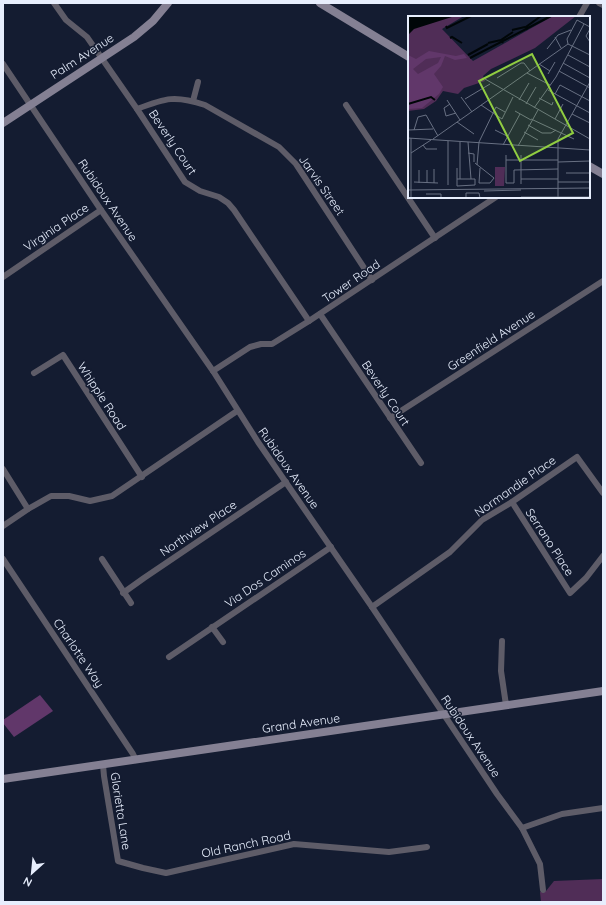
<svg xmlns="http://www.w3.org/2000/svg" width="606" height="905" viewBox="0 0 606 905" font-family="Quicksand,sans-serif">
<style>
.green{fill:#502d57}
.forest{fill:#61376a}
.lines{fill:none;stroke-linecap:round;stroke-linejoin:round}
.street{stroke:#5e5c68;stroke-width:6}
.secondary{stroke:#848093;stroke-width:8}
.labels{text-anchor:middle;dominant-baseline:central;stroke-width:3.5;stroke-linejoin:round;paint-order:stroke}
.street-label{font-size:12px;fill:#e7eefd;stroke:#141c31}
.inset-river{fill:none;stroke:#000608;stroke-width:2}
.inset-road{fill:none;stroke:#687083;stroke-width:1}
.view{fill:#90cd41;fill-opacity:0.15;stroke:#90cd41;stroke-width:2}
.inset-edge{fill:none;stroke:#e7eefd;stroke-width:2}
</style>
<rect width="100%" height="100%" fill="#141c31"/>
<path class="green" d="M603,879V902H541L540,892L546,891L554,881Z"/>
<path class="forest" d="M40,695L53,711L14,737L3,723V720Z"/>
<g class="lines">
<g class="street">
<path d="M54,3L66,20L87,37L137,109L185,182L200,191L219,197L228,203L234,210L309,321"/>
<path d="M599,3L603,5"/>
<path d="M579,17L587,3"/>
<path d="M3,64L101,210L213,371L258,442L372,607L497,794L522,828L540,864L543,890"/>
<path d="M193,101L198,82"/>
<path d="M346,105L435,238"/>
<path d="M137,109C166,98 175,95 205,105L279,147L296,164L372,280"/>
<path d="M3,277L101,210"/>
<path d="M320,314L421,463"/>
<path d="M213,371L250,347L261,344H272L309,321L496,197"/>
<path d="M34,373L63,355L142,477"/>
<path d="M390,418L603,281"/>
<path d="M3,469L28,509"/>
<path d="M512,502L570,593L586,578L603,556"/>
<path d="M3,526L28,509L51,496H69L90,501L112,496L237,411"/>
<path d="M3,559L133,754L136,760"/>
<path d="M102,559L131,603"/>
<path d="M123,593L144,578L286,482"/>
<path d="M372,607L450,552L482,520L512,502L577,457L603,493"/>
<path d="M212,627L223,642"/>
<path d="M502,641L501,671L506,705"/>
<path d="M169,657L331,547"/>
<path d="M103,765L104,776L118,861L143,868L166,873L294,844L389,852L427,847"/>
<path d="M522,828L562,814L603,808"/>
</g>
<g class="secondary">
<path d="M320,3L409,57"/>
<path d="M3,123L134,37L153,21L168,3"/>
<path d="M589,166L603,174"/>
<path d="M3,779L603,691"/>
</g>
</g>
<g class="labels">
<g class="street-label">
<text transform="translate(82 56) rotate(-33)">Palm Avenue</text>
<text transform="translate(173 142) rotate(56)">Beverly Court</text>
<text transform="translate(322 185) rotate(55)">Jarvis Street</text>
<text transform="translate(108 200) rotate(56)">Rubidoux Avenue</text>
<text transform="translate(56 227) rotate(-34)">Virginia Place</text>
<text transform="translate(351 281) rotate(-34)">Tower Road</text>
<text transform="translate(491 340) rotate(-33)">Greenfield Avenue</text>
<text transform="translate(386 393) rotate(56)">Beverly Court</text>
<text transform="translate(102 396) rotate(57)">Whipple Road</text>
<text transform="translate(289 468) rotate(55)">Rubidoux Avenue</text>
<text transform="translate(515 486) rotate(-35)">Normandie Place</text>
<text transform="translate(198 528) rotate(-34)">Northview Place</text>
<text transform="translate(550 542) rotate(57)">Serrano Place</text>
<text transform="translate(265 578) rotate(-34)">Via Dos Caminos</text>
<text transform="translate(79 653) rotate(56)">Charlotte Way</text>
<text transform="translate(301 723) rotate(-8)">Grand Avenue</text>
<text transform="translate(471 736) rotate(56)">Rubidoux Avenue</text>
<text transform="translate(121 811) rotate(81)">Glorietta Lane</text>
<text transform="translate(246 844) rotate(-12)">Old Ranch Road</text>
</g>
</g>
<g transform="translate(408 16)">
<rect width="182" height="182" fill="#141c31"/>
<path d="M0,0H56L34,13L65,45L145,0H168L127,32L83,53L75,60L77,65L56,72L50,78L35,75L28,85L16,93L0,95ZM87,151H97L96,170H87Z" fill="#502d57"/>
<path d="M21,35L48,40L56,38L59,42L47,44L37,40L33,50L26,58L35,71L31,78L14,92L0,93V39L8,43ZM33,41L30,47L10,58L5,53L18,43Z" fill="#61376a" fill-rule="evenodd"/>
<path d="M0,0H47L6,13L0,19Z" fill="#000608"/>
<path class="inset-river" d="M38,10L39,12L63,0M104,14L117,11M119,14L118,11L133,0M42,22L44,21L54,27M80,27L93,24M95,27L93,24L105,16M60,39L80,28M62,42L143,0M0,88L23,81L27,84"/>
<path class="inset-road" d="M182,13L178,20L182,26M147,21L153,32M160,28L159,23L169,4L182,11M160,28L182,39M139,33L150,19L163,14M160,39L182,51M155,47L182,62M131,48L142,55M151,55L182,72M119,57L142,69M140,58L147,46M89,62L113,47H116L122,55M77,63L182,123M140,74L182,97M147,78L152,69L182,85M53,81L64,96M131,82L144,89L145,86M57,83L82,68M39,84L52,104M111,84L121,67M42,88L36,92L38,100L48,97M118,88L128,71M73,89L94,103L105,81M126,92L148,61L176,8M107,95L123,104M164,98L182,107M123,103L166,123M147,103L155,88M49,106L66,118M120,109L134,117H143L148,114M0,114L25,113M6,114L10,101L18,99L30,120M87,114L99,120M116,116L130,124M0,122L182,134M25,123L160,28M60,126L63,163M15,129L18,133H29M95,129L112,98M110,130L130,94M3,137V122M60,137L66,138V146M98,139V167H106V154L150,153M113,139V168M98,144H150M150,146L182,145M67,147L86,162L82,167H71L72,152M69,149L71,126L88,91L97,96M49,152V170L67,169V163H49M11,154V167M19,154V167M158,157H182M52,163V126M113,163H150M6,166L30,167M150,166H182M26,167V153M40,169V125M0,174L182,172M76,175L113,174M18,178H33V182M113,181H182M3,182V137L23,124M58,182V177H71L72,182M150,182V123L182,66"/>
<path class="view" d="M124,38L165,117L112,145L71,65Z"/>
<rect width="182" height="182" class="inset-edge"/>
</g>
<rect width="606" height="905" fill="none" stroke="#e7eefd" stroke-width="8"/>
<g transform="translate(32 873) rotate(207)" stroke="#141c31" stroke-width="3" paint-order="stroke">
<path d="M0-3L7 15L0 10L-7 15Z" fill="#e7eefd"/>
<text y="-6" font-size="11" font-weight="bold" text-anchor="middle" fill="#e7eefd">N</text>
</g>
</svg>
